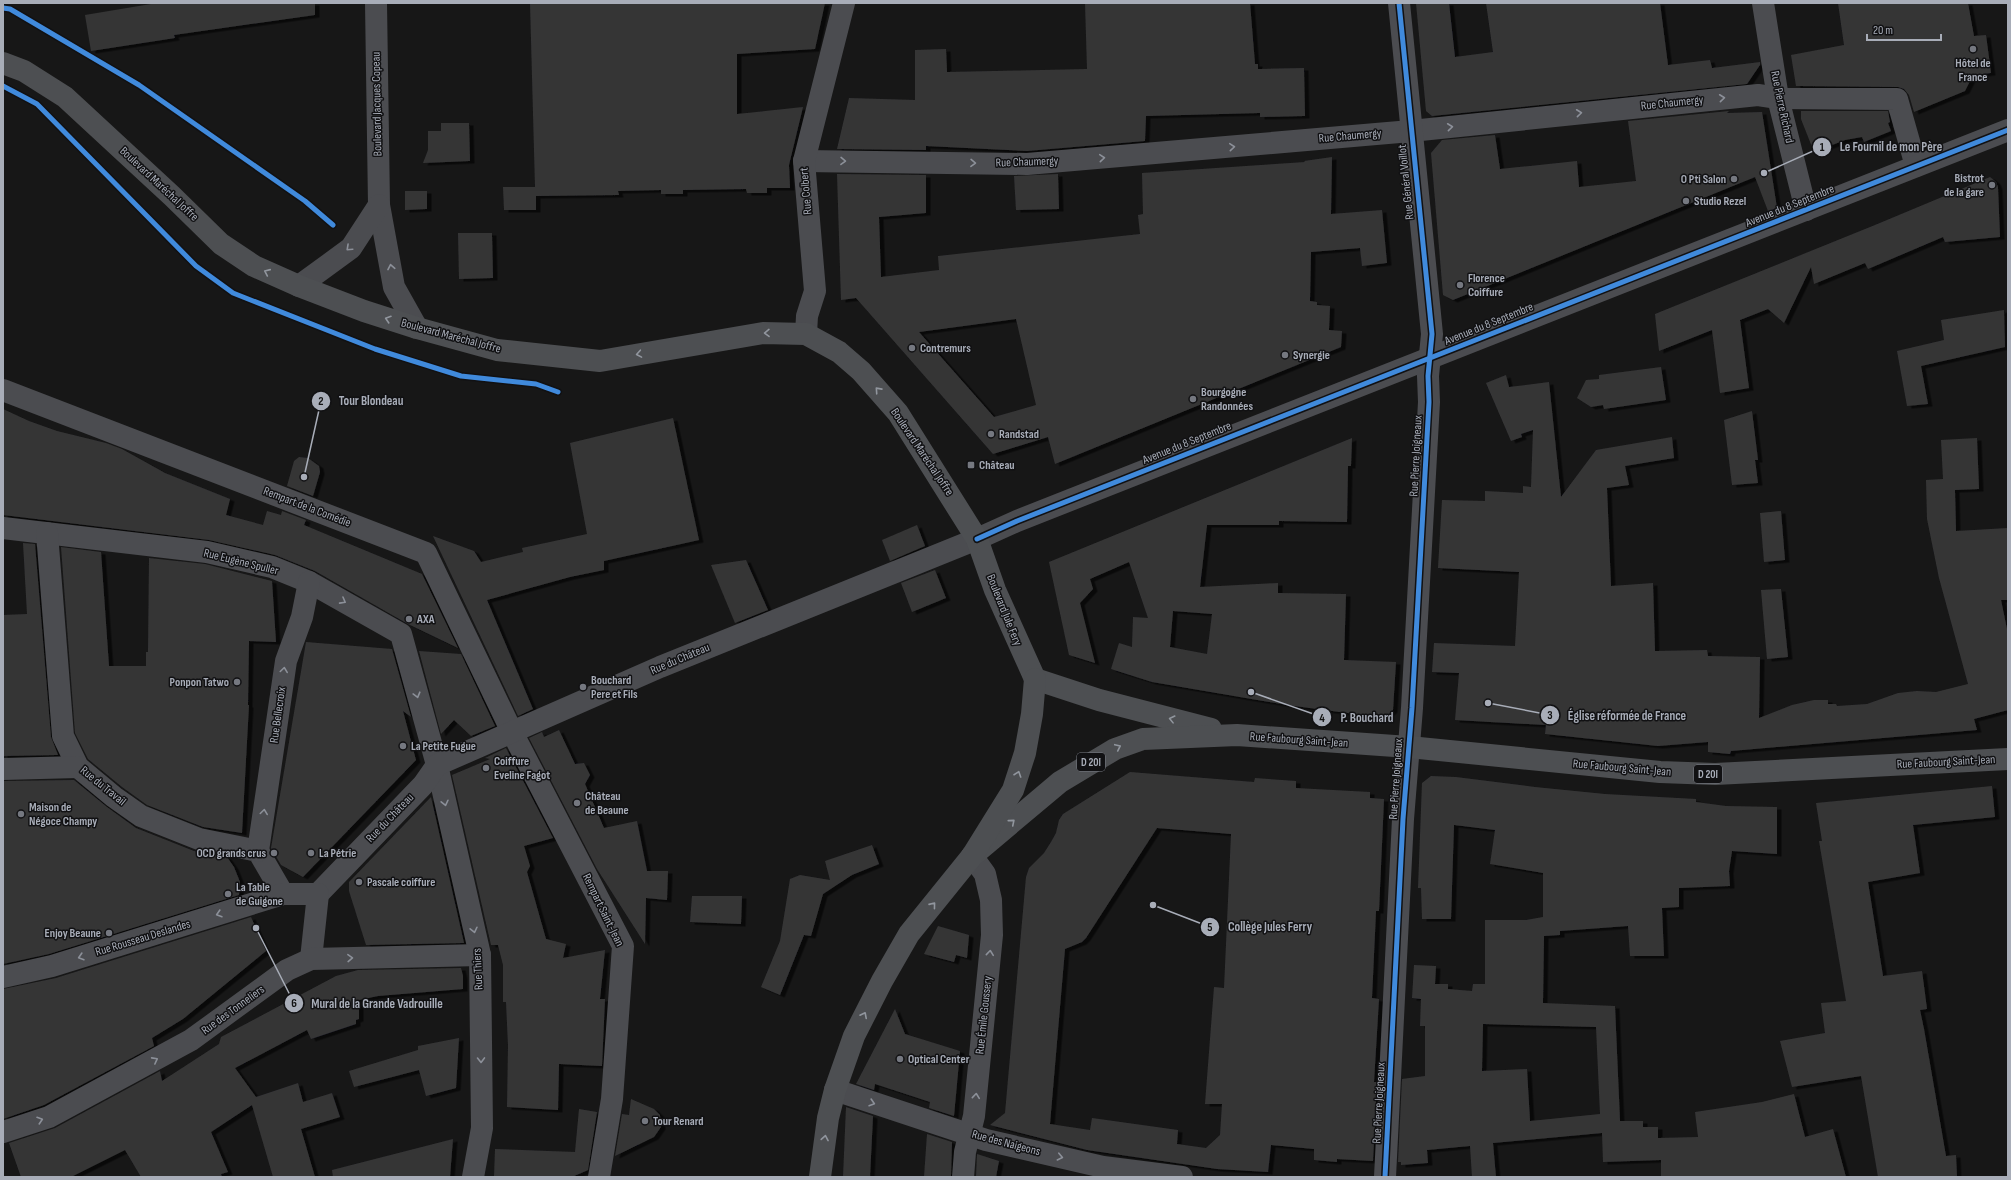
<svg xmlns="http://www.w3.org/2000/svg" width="2011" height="1180" viewBox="0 0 2011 1180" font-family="'Sofia Sans Condensed',sans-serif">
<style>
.building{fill:#353536;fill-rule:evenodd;filter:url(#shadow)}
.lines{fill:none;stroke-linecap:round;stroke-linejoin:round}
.minor{stroke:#4b4c50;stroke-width:22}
.tertiary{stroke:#4b4c50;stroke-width:22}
.primary{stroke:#4d4f52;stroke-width:22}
.cycleway-casing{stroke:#111113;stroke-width:8}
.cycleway{stroke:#408adc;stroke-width:5}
.oneway{stroke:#8c9099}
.oneway2{stroke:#91969e}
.poi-dot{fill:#757880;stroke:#111113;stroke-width:1.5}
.labels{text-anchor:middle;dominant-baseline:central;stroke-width:3;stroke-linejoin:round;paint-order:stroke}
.shield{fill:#111113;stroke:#7b7e86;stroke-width:1}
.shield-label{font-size:11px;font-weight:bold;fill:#a8adb8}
.poi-label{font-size:12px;font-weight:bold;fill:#a8adb8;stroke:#111113;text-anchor:start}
.street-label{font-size:12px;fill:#a8adb8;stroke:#111113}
.leader{fill:none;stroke:#a8adb8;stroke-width:1.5}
.callout-dot{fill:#a8adb8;stroke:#111113;stroke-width:1.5}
.mark-label{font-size:12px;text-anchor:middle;font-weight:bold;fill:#111}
.callout-label{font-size:13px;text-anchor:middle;font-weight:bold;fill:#a8adb8;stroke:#111113;stroke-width:3;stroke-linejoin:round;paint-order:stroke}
</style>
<defs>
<filter id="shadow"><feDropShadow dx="4.5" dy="2.5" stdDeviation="0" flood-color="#0009"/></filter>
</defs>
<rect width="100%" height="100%" fill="#171717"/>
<g class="building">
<path d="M157,3H315V15L174,35L175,38L91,51L85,15Z"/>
<path d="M530,3H825L815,49L737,54V114L803,107L789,165L790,188H767V193H747L746,189L683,190V194H661V190L618,191L619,195L536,196V210H504L503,187H535Z"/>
<path d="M1085,3H1250L1255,64H1258V69L1304,68L1305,116L1260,117V113L1146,116L1145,141L1027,151L926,146V150L837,149L849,98L915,100V50L946,49L947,72L1087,69Z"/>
<path d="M1416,3H1449L1455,57L1493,52L1486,3H1660L1668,65L1710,60L1712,68L1760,62V65L1747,84L1432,116L1426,111Z"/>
<path d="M1838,3H1968L1974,36L1986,35L1991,73L1973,75L1965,91L1914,112L1909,95L1904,89L1898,87L1796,86L1791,55L1844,45Z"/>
<path d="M1729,111L1727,113L1762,112L1777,208L1768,211L1755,177L1453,300L1443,295L1431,153L1442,140L1495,135L1500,169L1577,161L1579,187L1636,181L1628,121Z"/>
<path d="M1801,111H1888L1890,122L1888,123L1891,131L1864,142L1862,137L1845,140L1814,152L1801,119Z"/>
<path d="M441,123H469L470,161L423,163L428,150V131H441Z"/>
<path d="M1332,157L1331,214L1382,210L1387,263L1362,266L1360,248L1311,252L1310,301L1317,302V305L1330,306L1329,330L1342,331L1341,347L1055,464L1048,437L993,454L856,298L841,300L837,174L926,175V213L879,217L881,277L939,270L938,256L1140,234L1138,215L1143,214L1142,173L1305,162L1304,161ZM1016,319L1036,405L994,417L919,332Z"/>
<path d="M1058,174L1059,209L1016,210L1014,176Z"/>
<path d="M1990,177L1996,182L1998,187L2000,237L1945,242L1943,237L1868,269L1865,263L1814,284L1811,267L1784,323L1768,309L1740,320L1749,388L1720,393L1712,330L1659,351L1655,314L1875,225Z"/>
<path d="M405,191H427V209L405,210Z"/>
<path d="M458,233H492L493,278L459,279Z"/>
<path d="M2004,310L2005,347L1921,366L1928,404L1907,406L1897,351L1944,340L1941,320Z"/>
<path d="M1661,367L1666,400L1604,409L1603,405L1591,407L1577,398L1586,380L1599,379V375Z"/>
<path d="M1506,375L1509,387L1549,382L1561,497L1596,450L1672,437L1674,458L1625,466L1629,485L1607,488L1611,586L1653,583L1655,651L1707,650L1708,656L1760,657L1759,718L1792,705L1814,700H1828V704H1836L1837,706L1867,704L1898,693L1917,691L1936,692L1968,684L1939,578L1927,519L1926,480L1943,479L1941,440L1977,438L1979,489L1955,490L1956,531L2008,528V600H2001L2008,634V710L1974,719L1977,730L1731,751L1730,754L1708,752V742L1658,746L1545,734L1546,725L1455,720L1459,673L1432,672L1434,643L1515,646L1519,572L1438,568L1442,500L1485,501V491L1523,493V486L1531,487L1533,430L1521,434L1522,437L1511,441L1486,383Z"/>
<path d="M3,409L29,421L57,431L106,443L122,449L165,473L230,499L226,515L263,525L267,511L281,515L282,511L306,520L304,525L422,574L458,648L408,624L315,571L275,555L209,540L3,515Z"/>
<path d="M1752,411L1758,460H1755L1758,483L1732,485L1724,420Z"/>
<path d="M673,418L699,540L604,561V570L570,577L487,600L533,709L518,716L433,536L474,551L481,562L523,552L522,548L587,534L570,443Z"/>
<path d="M1352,438L1351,466H1348L1347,522L1279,521V525H1207L1200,587L1278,583V593L1346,594L1344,660L1396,662L1393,710L1385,718L1287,705L1152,682L1111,669L1119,643L1132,647L1133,617L1148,618L1129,562L1090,579L1093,589L1080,603L1095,663L1069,655L1049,562ZM1173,611L1212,614L1207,654L1170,647Z"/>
<path d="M299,457L308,458L319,466L320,472L313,496L287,486L294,461Z"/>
<path d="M1781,511L1785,560L1764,562L1760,513Z"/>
<path d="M917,525L925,546L890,561L882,540Z"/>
<path d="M23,543L35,544L51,737L58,755L3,756V615L27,614Z"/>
<path d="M61,547L101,552L109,666H146V652H148L149,558L205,564L272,581L276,642L249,641L248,705H249L242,833L203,827L147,805L122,787L88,759L75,733Z"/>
<path d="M746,560L768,610L735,623L711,565Z"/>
<path d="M935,570L946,598L912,612L901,583Z"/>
<path d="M1781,589L1788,657L1767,659L1761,590Z"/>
<path d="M306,642L392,649L411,717L403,711L416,760L303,877L281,865L271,848Z"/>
<path d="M419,651L461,654L495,726L471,736L454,720L441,734Z"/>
<path d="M559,730L575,764L584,763L590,775L585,784L604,828L637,821L647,871H668L667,900L646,898L645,944L597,869L529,738L542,732L544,737Z"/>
<path d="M506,748L553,838L524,846L530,866L527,872L546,939L566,944L563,958L605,950L600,999H605L602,1066L559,1064L558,1110L507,1107L508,1046L506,1002H503V965L498,945H491L452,775L490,759L485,758Z"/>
<path d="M1130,772L1254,782L1255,778L1296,781V788L1370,792V798L1384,799L1379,911H1376L1372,998L1379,999L1374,1082H1377L1373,1161L1337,1159V1162L1314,1160V1149L1271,1145L1268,1172L1217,1169L1087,1150L990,1125L1005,1113L1026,877L1029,868L1044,853L1051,842L1056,833L1059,820L1063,814ZM1157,828L1231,834L1224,988L1214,987L1205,1104H1222L1220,1135L1206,1148L1177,1144L1178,1130L1092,1118L1090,1130L1050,1124L1065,949L1082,942L1086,938Z"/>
<path d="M1431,776L1456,777L1535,787L1605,794L1696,799V802L1726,806L1777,807V854L1732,851L1729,871L1730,886L1679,888V907L1662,908L1664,956H1630L1628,926L1560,931V935L1544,936L1543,1003L1615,1006L1620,1121H1643V1127H1658V1138L1698,1137L1695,1112L1762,1102L1794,1094L1805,1137L1833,1129L1846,1177H1661V1160L1603,1162L1602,1133L1493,1143L1496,1177H1472L1470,1146L1427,1150L1428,1163L1401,1165V1162H1398L1402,1079L1425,1076V1026H1420L1421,999L1412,998L1414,965L1436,966L1435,984H1448V989L1472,991L1473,984H1485V920H1526L1543,917V873L1490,864L1495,830L1454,825L1451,919H1422L1421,888H1418L1422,783ZM1483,1024L1596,1027L1600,1114L1530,1121L1527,1069L1482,1071Z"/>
<path d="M74,780L107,807L136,828L194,851L227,857L234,867L240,882L239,895L49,954L3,964V781Z"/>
<path d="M1992,786L1995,817L1913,825L1920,873L1868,882L1883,976L1922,971L1927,1009L1920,1010L1924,1029L1946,1156L1956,1155L1957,1177H1878L1861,1076L1792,1087L1780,1041L1825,1033L1821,1003L1846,1001L1819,841H1822L1816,803Z"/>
<path d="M431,797L464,943L366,945L349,891V882Z"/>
<path d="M872,845L879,864L852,875L823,894L811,936L804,935L780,995L761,987L780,941L790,879L800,875L830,880L825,861Z"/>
<path d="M692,896H742L741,924L690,922Z"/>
<path d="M251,917L266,951L183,1019L152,1038L154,1046L44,1105L3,1119V989L56,978Z"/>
<path d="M938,926L969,935L967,958L956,955L954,962L924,954Z"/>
<path d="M461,968L463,976V989L378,996L359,1000V1019L356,1020V1024L311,1039L307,1030L235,1068L256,1097L298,1083L303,1102L332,1093L340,1117L301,1129L315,1177H273L252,1105L211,1132L228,1172L221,1174L222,1177H141L125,1150L71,1177H21L9,1143L55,1128L160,1071L162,1081L219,1044L221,1037L336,976L358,970Z"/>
<path d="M895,1009L905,1034L960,1051L954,1116L929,1108L930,1102L875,1084L874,1090L856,1084Z"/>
<path d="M459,1038L456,1088L426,1096L419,1070L354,1087L349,1071L418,1050V1046Z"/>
<path d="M631,1099L654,1109L660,1115L661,1127L654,1137L615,1156L622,1114L629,1115Z"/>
<path d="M846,1107L873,1116L870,1177H843Z"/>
<path d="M579,1109L597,1112L588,1170L572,1177H494L495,1149L575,1152Z"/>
<path d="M927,1134L952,1142L951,1177H924Z"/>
<path d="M453,1139L450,1177H333L332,1170Z"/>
<path d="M977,1154L999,1161L996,1177H976Z"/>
</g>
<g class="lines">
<g class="minor">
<path d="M376,3L379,205L394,287L417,328"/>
<path d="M1763,3L1778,98L1806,210"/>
<path d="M804,161L1027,164L1411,131L1758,95L1778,98L1897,99L1916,166"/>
<path d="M299,286L351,248L379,205"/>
<path d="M3,390L426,553L512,732L623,946L612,1099L599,1177"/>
<path d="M3,528L207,552L272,567L309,582L401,634L437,765L480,955L482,1128L473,1177"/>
<path d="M47,533L63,736L78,767L114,797L141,816L199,839L258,851L283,894"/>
<path d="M3,769L78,767"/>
<path d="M258,851L286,661L302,617L309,582"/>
<path d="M318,894L423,785L437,765L660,667L977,539"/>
<path d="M3,977L52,966L283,894H318L311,959"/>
<path d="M835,1090L986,1140L1103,1167L1182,1177"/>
<path d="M3,1132L49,1117L191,1040L287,970L311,959L480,955"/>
<path d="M963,1177L965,1152L974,1116L992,935L991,900L985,874L972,856"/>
<path d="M1385,1177L1403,819L1412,708L1429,402L1428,376L1432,334L1399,3"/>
</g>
<g class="tertiary">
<path d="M806,334L807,316L815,291L804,161L844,3"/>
<path d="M977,539L1017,521L2008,130"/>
</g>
<g class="primary">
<path d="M3,63L24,71L65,97L172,196L221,244L254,266L299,286L364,311L417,328L497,350L600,361L763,333L806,334L839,352L861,371L898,413L977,539L995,590L1035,679"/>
<path d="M1035,679L1099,700L1211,729"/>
<path d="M972,856L1060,782L1115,749L1143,739L1237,735L1409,747L1660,772L1715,774L2008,759"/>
<path d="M820,1177L828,1118L835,1090L854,1036L882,981L909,934L972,856L1013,790L1025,753L1032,714L1035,679"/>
</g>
<defs>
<g id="cycleway">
<path d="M3,8L10,9L139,85L305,201L333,225"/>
<path d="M3,86L37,104L196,266L233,293L375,349L461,376L536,384L558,392"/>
<path d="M977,539L1017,521L2008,130"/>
<path d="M1385,1177L1403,819L1412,708L1429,402L1428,376L1432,334L1399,3"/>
</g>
</defs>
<use href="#cycleway" class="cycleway-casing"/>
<use href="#cycleway" class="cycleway"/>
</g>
<defs><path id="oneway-chevron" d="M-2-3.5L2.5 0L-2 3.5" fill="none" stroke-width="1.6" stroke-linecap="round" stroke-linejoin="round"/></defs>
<g class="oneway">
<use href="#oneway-chevron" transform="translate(1722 98) rotate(-6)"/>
<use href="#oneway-chevron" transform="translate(1579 113) rotate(-6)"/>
<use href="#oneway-chevron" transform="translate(1450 127) rotate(-6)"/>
<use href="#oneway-chevron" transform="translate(1232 147) rotate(-5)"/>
<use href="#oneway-chevron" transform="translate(1102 158) rotate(-5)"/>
<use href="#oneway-chevron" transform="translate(843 161) rotate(1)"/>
<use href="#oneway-chevron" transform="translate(973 163) rotate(1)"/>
<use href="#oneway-chevron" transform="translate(349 248) rotate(137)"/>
<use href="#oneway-chevron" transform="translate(391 267) rotate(-101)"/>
<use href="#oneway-chevron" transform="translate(343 601) rotate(29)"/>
<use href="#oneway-chevron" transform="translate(284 670) rotate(-82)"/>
<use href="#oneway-chevron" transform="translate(417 695) rotate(75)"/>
<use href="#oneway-chevron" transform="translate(445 803) rotate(77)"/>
<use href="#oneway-chevron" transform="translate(264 812) rotate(-82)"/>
<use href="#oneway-chevron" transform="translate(219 914) rotate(163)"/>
<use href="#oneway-chevron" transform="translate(474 930) rotate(77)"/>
<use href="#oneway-chevron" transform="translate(990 953) rotate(-84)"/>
<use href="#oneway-chevron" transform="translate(81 957) rotate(163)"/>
<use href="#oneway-chevron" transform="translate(350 958) rotate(-2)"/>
<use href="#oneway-chevron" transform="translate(155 1060) rotate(-28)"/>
<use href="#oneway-chevron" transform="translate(481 1060) rotate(89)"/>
<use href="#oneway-chevron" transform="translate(976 1096) rotate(-84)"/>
<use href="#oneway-chevron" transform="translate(872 1103) rotate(17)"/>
<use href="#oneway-chevron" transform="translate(40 1120) rotate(-18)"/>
<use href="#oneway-chevron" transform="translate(1060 1157) rotate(13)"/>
</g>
<g class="oneway2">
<use href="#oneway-chevron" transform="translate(267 272) rotate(-156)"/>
<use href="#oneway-chevron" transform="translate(388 319) rotate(-162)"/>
<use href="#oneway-chevron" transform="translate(767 333) rotate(179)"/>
<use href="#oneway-chevron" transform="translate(639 354) rotate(170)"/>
<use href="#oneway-chevron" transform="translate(878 390) rotate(-132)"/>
<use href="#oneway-chevron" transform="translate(1172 719) rotate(-166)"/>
<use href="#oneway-chevron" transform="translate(1118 747) rotate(-25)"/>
<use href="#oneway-chevron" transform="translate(1018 774) rotate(-71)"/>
<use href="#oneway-chevron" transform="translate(1012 822) rotate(-40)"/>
<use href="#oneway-chevron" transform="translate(933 905) rotate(-51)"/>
<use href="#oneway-chevron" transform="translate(864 1015) rotate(-63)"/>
<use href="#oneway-chevron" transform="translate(825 1138) rotate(-80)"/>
</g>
<g class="poi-dot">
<circle cx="1973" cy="49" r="4"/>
<circle cx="1734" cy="179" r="4"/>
<circle cx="1992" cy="185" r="4"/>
<circle cx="1686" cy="201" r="4"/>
<circle cx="1460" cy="285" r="4"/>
<circle cx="912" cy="348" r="4"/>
<circle cx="1285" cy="355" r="4"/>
<circle cx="1193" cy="399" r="4"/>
<circle cx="991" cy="434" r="4"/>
<rect x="967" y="461" width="8" height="8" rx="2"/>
<circle cx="409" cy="619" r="4"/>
<circle cx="237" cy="682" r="4"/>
<circle cx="583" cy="687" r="4"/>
<circle cx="403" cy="746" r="4"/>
<circle cx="486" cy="768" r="4"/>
<circle cx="577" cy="803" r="4"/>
<circle cx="21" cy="814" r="4"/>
<circle cx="274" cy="853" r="4"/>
<circle cx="311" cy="853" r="4"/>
<circle cx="359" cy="882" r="4"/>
<circle cx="228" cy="894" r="4"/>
<circle cx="109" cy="933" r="4"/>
<circle cx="900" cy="1059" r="4"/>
<circle cx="645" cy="1121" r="4"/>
</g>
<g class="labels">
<g class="shield">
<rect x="1077" y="753" width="28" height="18" rx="3"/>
<rect x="1694" y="765" width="28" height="18" rx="3"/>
</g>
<g class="shield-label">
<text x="1091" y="762">D 20I</text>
<text x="1708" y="774">D 20I</text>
</g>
<g class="poi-label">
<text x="1973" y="63" text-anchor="middle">Hôtel de<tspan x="1973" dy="14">France</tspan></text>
<text x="1984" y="178" text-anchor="end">Bistrot<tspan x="1984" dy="14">de la gare</tspan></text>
<text x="1726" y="179" text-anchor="end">O Pti Salon</text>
<text x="1694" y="201">Studio Rezel</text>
<text x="1468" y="278">Florence<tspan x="1468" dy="14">Coiffure</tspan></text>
<text x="920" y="348">Contremurs</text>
<text x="1293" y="355">Synergie</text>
<text x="1201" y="392">Bourgogne<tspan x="1201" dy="14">Randonnées</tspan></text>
<text x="999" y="434">Randstad</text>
<text x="979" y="465">Château</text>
<text x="417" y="619">AXA</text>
<text x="591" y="680">Bouchard<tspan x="591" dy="14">Pere et Fils</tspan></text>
<text x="229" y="682" text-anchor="end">Ponpon Tatwo</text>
<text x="411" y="746">La Petite Fugue</text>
<text x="494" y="761">Coiffure<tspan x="494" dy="14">Eveline Fagot</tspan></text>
<text x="585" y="796">Château<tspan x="585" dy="14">de Beaune</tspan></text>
<text x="29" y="807">Maison de<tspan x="29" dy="14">Négoce Champy</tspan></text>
<text x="266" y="853" text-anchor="end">OCD grands crus</text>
<text x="319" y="853">La Pétrie</text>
<text x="367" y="882">Pascale coiffure</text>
<text x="236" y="887">La Table<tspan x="236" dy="14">de Guigone</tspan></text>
<text x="101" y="933" text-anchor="end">Enjoy Beaune</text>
<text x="908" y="1059">Optical Center</text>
<text x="653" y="1121">Tour Renard</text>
</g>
<g class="street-label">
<text transform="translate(1672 103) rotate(-6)">Rue Chaumergy</text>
<text transform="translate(377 104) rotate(-91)">Boulevard Jacques Copeau</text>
<text transform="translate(1782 107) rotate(78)">Rue Pierre Richard</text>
<text transform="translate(1350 136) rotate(-5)">Rue Chaumergy</text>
<text transform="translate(1027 162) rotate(-2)">Rue Chaumergy</text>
<text transform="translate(1406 182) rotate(-96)">Rue Général Voillot</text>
<text transform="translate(159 184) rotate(43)">Boulevard Maréchal Joffre</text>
<text transform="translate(806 191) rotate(-95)">Rue Colbert</text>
<text transform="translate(1790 206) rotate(-22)">Avenue du 8 Septembre</text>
<text transform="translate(1489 324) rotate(-22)">Avenue du 8 Septembre</text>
<text transform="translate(451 336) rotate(15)">Boulevard Maréchal Joffre</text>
<text transform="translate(1187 443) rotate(-22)">Avenue du 8 Septembre</text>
<text transform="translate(922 452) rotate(56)">Boulevard Maréchal Joffre</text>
<text transform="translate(1416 456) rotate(-87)">Rue Pierre Joigneaux</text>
<text transform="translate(307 507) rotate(21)">Rempart de la Comédie</text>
<text transform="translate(241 562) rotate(14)">Rue Eugène Spuller</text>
<text transform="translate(1004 610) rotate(68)">Boulevard Jule Fery</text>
<text transform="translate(680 659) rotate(-23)">Rue du Château</text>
<text transform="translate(278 715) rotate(-82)">Rue Bellecroix</text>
<text transform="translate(1299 740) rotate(4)">Rue Faubourg Saint-Jean</text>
<text transform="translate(1946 762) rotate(-3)">Rue Faubourg Saint-Jean</text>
<text transform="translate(1622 768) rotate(5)">Rue Faubourg Saint-Jean</text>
<text transform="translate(1396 779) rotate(-86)">Rue Pierre Joigneaux</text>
<text transform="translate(103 786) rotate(39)">Rue du Travail</text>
<text transform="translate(390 818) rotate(-46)">Rue du Château</text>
<text transform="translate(603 910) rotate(64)">Rempart Saint-Jean</text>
<text transform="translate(143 938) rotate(-17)">Rue Rousseau Deslandes</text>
<text transform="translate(478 969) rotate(-93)">Rue Thiers</text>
<text transform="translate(233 1010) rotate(-36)">Rue des Tonneliers</text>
<text transform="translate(984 1015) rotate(-84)">Rue Émile Goussery</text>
<text transform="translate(1379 1103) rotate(-87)">Rue Pierre Joigneaux</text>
<text transform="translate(1006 1143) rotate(15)">Rue des Naigeons</text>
</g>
</g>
<path class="leader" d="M1764 173L1822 147M304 477L321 401M1488 703L1550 715M1251 692L1322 717M1153 905L1210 927M256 928L294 1003"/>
<g class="callout-dot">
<circle cx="1764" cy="173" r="4"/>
<circle cx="304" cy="477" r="4"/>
<circle cx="1488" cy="703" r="4"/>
<circle cx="1251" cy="692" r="4"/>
<circle cx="1153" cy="905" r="4"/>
<circle cx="256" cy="928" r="4"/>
<circle cx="1822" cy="147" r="10"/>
<circle cx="321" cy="401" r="10"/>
<circle cx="1550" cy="715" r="10"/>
<circle cx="1322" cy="717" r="10"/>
<circle cx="1210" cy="927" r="10"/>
<circle cx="294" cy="1003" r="10"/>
</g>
<g class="mark-label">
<text x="1822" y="151">1</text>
<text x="321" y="405">2</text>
<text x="1550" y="719">3</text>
<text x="1322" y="722">4</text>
<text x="1210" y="931">5</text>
<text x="294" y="1007">6</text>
</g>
<g class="callout-label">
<text x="1891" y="151">Le Fournil de mon Père</text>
<text x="371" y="405">Tour Blondeau</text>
<text x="1627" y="720">Église réformée de France</text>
<text x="1367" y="722">P. Bouchard</text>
<text x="1270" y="931">Collège Jules Ferry</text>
<text x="377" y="1008">Mural de la Grande Vadrouille</text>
</g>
<rect width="2011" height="1180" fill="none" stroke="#a8adb8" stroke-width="8"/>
<path d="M1867 34v6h74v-6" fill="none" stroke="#a8adb8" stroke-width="2"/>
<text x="1873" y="34" font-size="12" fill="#a8adb8" stroke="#111113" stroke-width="3" paint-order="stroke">20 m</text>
</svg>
